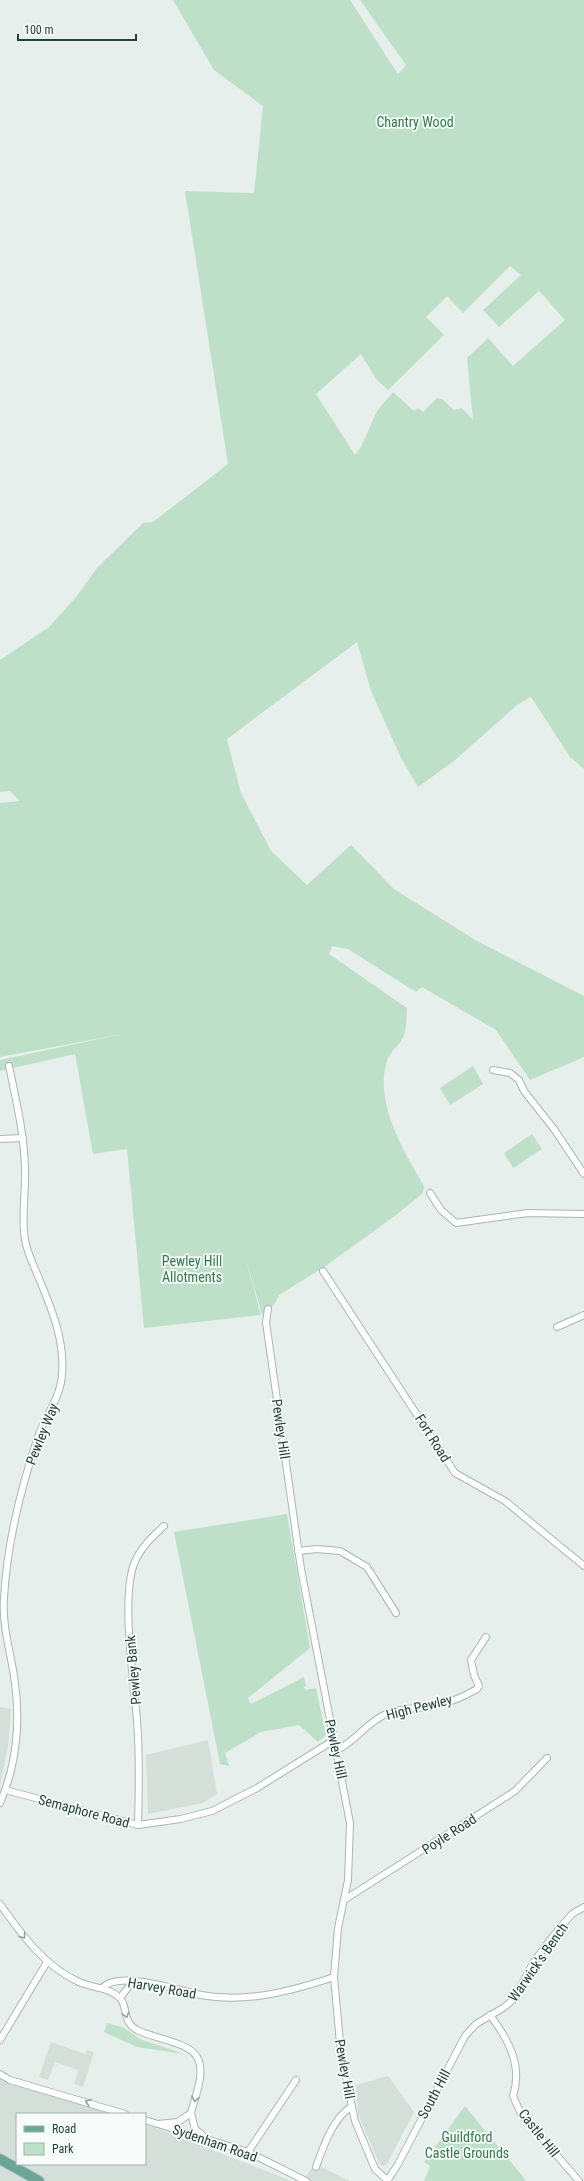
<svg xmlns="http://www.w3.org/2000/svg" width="584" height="2181" viewBox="0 0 584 2181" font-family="'Roboto Condensed',sans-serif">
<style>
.built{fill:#d4dfda}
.green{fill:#bfe0c8;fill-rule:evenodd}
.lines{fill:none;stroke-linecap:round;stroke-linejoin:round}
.street-casing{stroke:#a8b8b2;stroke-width:8}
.primary-casing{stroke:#c2cac8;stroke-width:12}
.street{stroke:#fff;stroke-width:6}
.primary{stroke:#6aa596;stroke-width:10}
.oneway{stroke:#92a09c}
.labels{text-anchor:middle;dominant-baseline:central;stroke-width:3.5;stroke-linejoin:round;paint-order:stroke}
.park-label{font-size:14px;fill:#2d7a4b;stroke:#f7fbf9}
.street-label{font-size:14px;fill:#24423a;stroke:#f7fbf9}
</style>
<rect width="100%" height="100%" fill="#e6efeb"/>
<g class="built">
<path d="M0,1707L11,1709L8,1748L0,1784Z"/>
<path d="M208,1740L217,1794L203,1803L148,1814L146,1755Z"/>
<path d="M51,2042L85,2054L87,2050L94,2052L83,2087L74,2084L78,2070L55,2062L48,2080L39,2077Z"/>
<path d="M388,2076L414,2112L387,2164L383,2166L380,2165L358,2114L356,2085Z"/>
<path d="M0,2078L7,2082L115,2114H17V2164H145V2124L292,2181H0Z"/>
<path d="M315,2164L350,2181H302Z"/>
</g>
<g class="green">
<path d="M173,0H350L398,74L406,65L360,0H584V769L570,757L531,697L517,705L454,761L418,787L401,758L371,691L357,642L227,739L241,793L271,851L307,885L351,845L394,889L477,941L584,996V1057L530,1080L496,1030L422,987L416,992L348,949L332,946L329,954L407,1008C406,1016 407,1028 404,1035C401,1044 392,1050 388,1058C372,1099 404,1152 424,1186L423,1193L396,1215L327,1265L279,1295L274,1305L263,1317L245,1257L261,1315L144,1328L127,1149L93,1154L75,1054L0,1071V1060L123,1034L0,1057V803L20,801L10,791L0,792V660L49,627L76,597L97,568L143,523L153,522L228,464L185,191L254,193L263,106L214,70ZM510,266L521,275L483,310L499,327L539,291L565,320L513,366L488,338L467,358L473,420L462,408L454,410L442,399L437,398L423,412L418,408L414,411L393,392L377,411L361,447L355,455L316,394L361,354L376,379L388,390L444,335L426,317L447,296L463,313Z"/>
<path d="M473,1066L483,1084L450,1105L440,1088Z"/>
<path d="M532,1134L542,1149L513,1168L504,1153Z"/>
<path d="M287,1514L310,1648L248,1698L251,1704L304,1677L306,1686L304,1687L305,1690L316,1688L326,1735L318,1742L299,1725L261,1732L225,1753L229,1766L220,1764L174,1532Z"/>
<path d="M107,2023L124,2028L140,2039L184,2054L137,2047L104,2032Z"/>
<path d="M465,2106L524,2178L525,2181H424L430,2166L424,2162Z"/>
</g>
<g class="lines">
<defs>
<g id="street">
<path d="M493,1070L510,1073L519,1080L524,1091L554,1129L584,1174"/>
<path d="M0,1139L23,1138"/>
<path d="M430,1193L441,1210L456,1223L528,1213L584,1214"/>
<path d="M323,1271L455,1473L505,1501L584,1566"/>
<path d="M268,1309L266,1322L301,1569L350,1823L348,1880L338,1928L334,1977L341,2054L355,2121L375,2169L387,2180"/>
<path d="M557,1327L584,1315"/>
<path d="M298,1551L317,1549L340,1551L367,1567L396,1613"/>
<path d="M337,1750C356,1741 367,1722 386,1714C401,1707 419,1709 434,1706C449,1703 465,1696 477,1689L479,1686L474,1675L471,1660L486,1637"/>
<path d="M5,1790L138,1825L181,1819L212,1811L257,1788L334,1740"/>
<path d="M0,1803C17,1764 21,1719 14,1676C10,1650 2,1625 4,1598C7,1542 21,1487 39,1434C46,1414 61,1397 62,1374C65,1340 51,1307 38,1276C33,1264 27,1252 25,1240C21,1216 26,1192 25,1168C24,1133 16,1100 9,1066"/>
<path d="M138,1825C139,1790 140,1756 137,1721C134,1681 121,1599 134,1564C140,1548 152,1537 164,1526"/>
<path d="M344,1900L515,1791L547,1758"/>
<path d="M0,1904C21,1934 45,1967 79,1982C92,1988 108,1987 119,1997C129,2006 121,2021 137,2030C152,2038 189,2042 197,2057C206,2072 195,2097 191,2113L178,2122L158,2124"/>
<path d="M102,1988C118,1970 174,1989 196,1994C243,2004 289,1992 334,1977"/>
<path d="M120,1998L133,1981"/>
<path d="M490,2015C508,2039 523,2065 513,2096L521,2114L579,2181"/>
<path d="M0,2040L47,1962"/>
<path d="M0,2074L10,2080L125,2114"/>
<path d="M191,2113L195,2129L206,2138"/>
<path d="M145,2120L248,2152L306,2181"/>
<path d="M248,2152L296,2080"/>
<path d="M316,2167C323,2147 333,2118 351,2107"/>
<path d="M387,2181L397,2166L465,2036L476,2024L503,2008L514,1999L533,1963L553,1936L572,1914L584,1907"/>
</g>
<path id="primary" d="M0,2159L39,2181"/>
</defs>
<use href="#street" class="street-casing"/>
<use href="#primary" class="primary-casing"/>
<use href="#street" class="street"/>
<use href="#primary" class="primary"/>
</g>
<defs><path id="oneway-chevron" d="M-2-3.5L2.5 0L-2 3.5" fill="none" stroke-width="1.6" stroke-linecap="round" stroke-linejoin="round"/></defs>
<g class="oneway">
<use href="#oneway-chevron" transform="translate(23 1936) rotate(53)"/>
<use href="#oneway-chevron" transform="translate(126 2015) rotate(75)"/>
<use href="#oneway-chevron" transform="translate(195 2099) rotate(103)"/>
<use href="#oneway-chevron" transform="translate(88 2102) rotate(-163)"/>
</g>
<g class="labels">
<g class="park-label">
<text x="415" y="122">Chantry Wood</text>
<text x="192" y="1261">Pewley Hill<tspan x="192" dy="16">Allotments</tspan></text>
<text x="467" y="2137">Guildford<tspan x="467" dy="16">Castle Grounds</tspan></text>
</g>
<g class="street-label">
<text transform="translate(281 1429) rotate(82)">Pewley Hill</text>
<text transform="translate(42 1434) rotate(-68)">Pewley Way</text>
<text transform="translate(433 1438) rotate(58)">Fort Road</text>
<text transform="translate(133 1670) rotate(-95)">Pewley Bank</text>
<text transform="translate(419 1707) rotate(-14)">High Pewley</text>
<text transform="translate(336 1749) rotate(78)">Pewley Hill</text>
<text transform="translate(84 1811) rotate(15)">Semaphore Road</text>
<text transform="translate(449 1834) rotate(-33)">Poyle Road</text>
<text transform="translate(538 1962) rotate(-55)">Warwick's Bench</text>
<text transform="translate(162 1988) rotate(10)">Harvey Road</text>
<text transform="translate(345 2069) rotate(80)">Pewley Hill</text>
<text transform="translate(434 2094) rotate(-62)">South Hill</text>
<text transform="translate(539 2133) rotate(52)">Castle Hill</text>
<text transform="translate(215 2143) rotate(19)">Sydenham Road</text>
</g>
</g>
<rect x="16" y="2113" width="130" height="52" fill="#f7fbf9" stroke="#a3b1ad"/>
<rect x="24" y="2126" width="20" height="6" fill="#6aa596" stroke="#a3b1ad"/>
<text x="52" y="2133" font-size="12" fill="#24423a">Road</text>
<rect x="24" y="2143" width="20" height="12" fill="#bfe0c8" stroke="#a3b1ad"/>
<text x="52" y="2153" font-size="12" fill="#24423a">Park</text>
<path d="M18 34v6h118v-6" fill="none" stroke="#24423a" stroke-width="2"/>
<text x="24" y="34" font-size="12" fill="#24423a" stroke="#f7fbf9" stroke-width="3" paint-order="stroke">100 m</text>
</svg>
